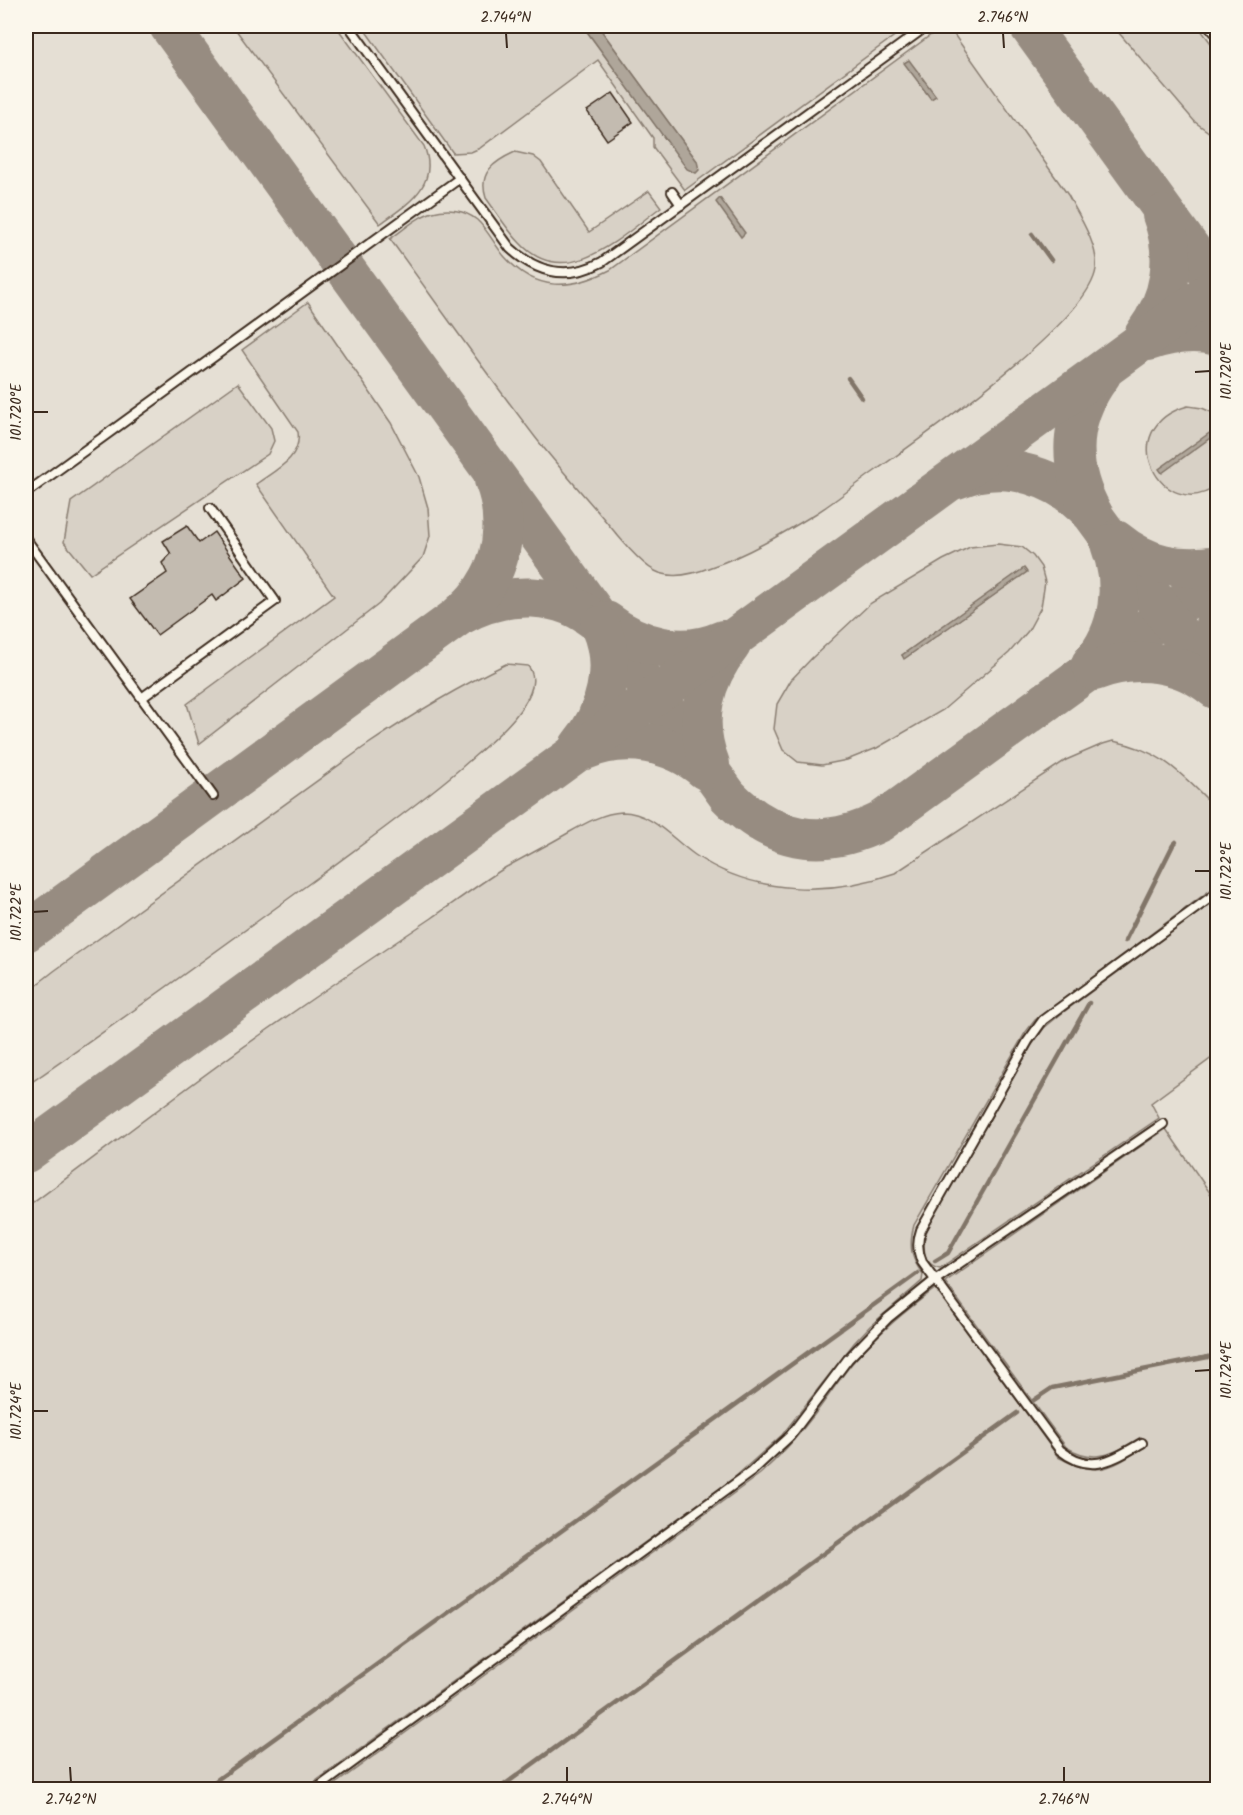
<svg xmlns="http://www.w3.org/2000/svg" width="1243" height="1815" font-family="Kalam,sans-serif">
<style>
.built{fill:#e5dfd4}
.green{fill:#d8d1c6;stroke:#8a7e72;stroke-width:1.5;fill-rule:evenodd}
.water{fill:#afa69a;stroke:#817468;stroke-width:1.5}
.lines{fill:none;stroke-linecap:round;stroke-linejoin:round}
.stream{stroke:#817468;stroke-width:4.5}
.taxiway{stroke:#978c81;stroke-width:40}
.building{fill:#c3bbb0;stroke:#3b2a1e;stroke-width:1.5}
.service-casing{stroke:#3b2a1e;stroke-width:12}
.service{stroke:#fbf7ec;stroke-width:8}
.ticks{fill:none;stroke:#3b2a1e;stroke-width:2}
.neatline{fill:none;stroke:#3b2a1e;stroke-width:2}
.ticks-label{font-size:15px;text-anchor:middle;fill:#3b2a1e}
</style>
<rect width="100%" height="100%" fill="#f3efe4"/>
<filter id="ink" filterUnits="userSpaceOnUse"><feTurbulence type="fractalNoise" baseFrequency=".0167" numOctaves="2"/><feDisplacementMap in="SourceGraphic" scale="12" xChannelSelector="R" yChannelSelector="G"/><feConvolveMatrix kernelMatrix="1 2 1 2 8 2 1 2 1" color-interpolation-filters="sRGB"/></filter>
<g filter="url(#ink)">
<rect class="built" x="26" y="26" width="1191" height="1763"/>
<g class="green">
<path d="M233,26H336L424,146C440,186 407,204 380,224Z"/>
<polygon points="362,26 583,26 687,168 693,170 697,167 697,161 598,26 872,26 876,32 887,29 887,26 908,26 685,190 653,147 653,138 598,60 480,148 471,152 453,153"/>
<path d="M943,26H948L1068,195C1078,214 1099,246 1096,269C1089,322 922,437 875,471C855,485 836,501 815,514C782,534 747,555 711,567C694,574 673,580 655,571C636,561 607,522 593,506C573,483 553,460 535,437C485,372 438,305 390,239C403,230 418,216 433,212C448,208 465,210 477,220C488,230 495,246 505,257C536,292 571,290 610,270Z"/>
<polygon points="1113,26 1198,26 1217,51 1217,138 1195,122"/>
<path d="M515,152L533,156L541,162L589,232L649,191L661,207C623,235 566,293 520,243C507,230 497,213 486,198C478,173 493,162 515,152Z"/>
<path d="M308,302L391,423L419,477L428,508L430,536L423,557L379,604L199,744L187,704L334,596L256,484C275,470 302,458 298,432L242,350Z"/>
<polygon points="238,383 271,428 274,441 268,454 90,574 64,542 71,502"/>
<path d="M1188,406L1202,408L1218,415L1217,486C1162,525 1110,427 1188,406Z"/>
<path d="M998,544L1022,547L1033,556L1041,567L1045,582L1041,607L1028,631L1009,653L943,710L877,748L847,760L822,765L798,762L783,750L774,729L777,704L791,680L812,658L871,603L943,560L970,547ZM1024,569L1026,572L905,658L902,655Z"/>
<path d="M506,664L528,666C541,683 525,704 514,718C498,737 479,752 461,768C416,806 368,840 321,875C223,946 125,1018 26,1086V993L54,971L364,747C410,716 456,688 506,664Z"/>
<path d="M1113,741C1164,751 1182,775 1217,809V885L1035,1020L1025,1033L914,1225C909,1244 910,1259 923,1274L922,1281L870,1326L854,1343L782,1435L735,1477L305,1789H26V1208C105,1150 183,1089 263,1033C319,994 375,956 432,918C455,902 479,884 503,869C522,858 542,848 561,837C579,827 600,813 622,812C652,812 672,839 695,855C754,895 830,896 895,873L1066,760L1103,744Z"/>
<path d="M1217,899V1054L1151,1103L1159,1118L940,1268C919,1264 923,1239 929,1225L1032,1045L1044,1028L1061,1014Z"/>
<path d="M1166,1129L1217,1203V1789L327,1790L760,1474C779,1457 795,1440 810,1420C826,1401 838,1380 854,1361C878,1333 907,1310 936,1288L1058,1457C1099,1479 1111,1468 1146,1446L1141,1437C1114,1453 1096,1465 1066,1447L945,1282Z"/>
</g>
<g class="water">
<polygon points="583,26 598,26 697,161 699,170 696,173 687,169"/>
<polygon points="909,60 936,96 931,99 904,63"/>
<polygon points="720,198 745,233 741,237 716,202"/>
<polygon points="1215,429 1217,433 1162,473 1159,469"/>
<polygon points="1024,568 1027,572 904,659 902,655"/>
</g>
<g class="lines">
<g class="stream">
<polyline points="1032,234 1051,260"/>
<polyline points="848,378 862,398"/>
<polyline points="1125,941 1173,845 1176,842"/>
<polyline points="935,1261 948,1253 1089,1003"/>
<polyline points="1034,1400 1052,1388 1067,1385 1218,1355"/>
<polyline points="203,1790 918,1273"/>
<polyline points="497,1790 1017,1413"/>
</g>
<g class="taxiway">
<path d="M169,26L728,796C773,842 823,850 880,822L1218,577"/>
<polyline points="1029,26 1218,286"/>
<path d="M1144,335C1171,299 1178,257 1162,215"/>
<path d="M1148,341C1171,333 1194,330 1218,336"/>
<path d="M957,479C1005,458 1060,477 1093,515L1218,686"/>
<path d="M1093,514C1066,466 1068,419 1101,375"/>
<path d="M1116,540C1146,565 1179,571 1218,565"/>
<polyline points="1218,608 1212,640 1218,672"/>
<path d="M461,615C505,591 561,589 600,625"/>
<path d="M606,621C640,647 683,658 723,640"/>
<path d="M1091,664C1120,631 1126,585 1110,544"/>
<path d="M1094,671C1135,655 1181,660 1215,689"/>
<path d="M579,746C606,714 618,666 600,626"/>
<path d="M585,750C626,733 672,742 705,770"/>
<path d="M710,764C693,722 703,680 731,645"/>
<path d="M26,932L456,618C469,606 481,595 489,579C506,550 506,510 494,480"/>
<polyline points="26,1153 1218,286"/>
</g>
</g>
<g class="building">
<polygon points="613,93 633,122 607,140 587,111"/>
<polygon points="187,526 199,543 214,532 246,578 216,601 212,595 157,635 130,599 167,573 162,563 171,554 163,541"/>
</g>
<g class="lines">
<g class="service-casing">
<g id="service">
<path d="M349,26L510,248C538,274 568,280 602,262L927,26"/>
<polyline points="1209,26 1218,36"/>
<polyline points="672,192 681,205"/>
<polyline points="26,493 460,178"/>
<polyline points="26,539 213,796"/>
<polyline points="143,697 275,601 210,508"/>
<path d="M1142,1443C1112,1460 1091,1475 1060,1450L922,1262C917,1251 917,1241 921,1230L1028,1041L1043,1020L1218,892"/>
<polyline points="315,1790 751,1472 790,1436 848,1359 888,1318 935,1280 1163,1124"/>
</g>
</g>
<use href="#service" class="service"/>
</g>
</g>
<path class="ticks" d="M506,33L507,48M1003,33L1004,48M1195,372L1210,371M33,412H48M1195,871H1210M33,912L48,911M1195,1371L1210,1370M33,1411H48M70,1767L71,1782M567,1767V1782M1064,1767V1782"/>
<rect width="1243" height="1815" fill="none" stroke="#fbf7ec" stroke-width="66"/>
<rect x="33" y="33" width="1177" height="1749" class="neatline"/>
<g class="ticks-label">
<text x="506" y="22">2.744°N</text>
<text x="1003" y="22">2.746°N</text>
<text transform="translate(1226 371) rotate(-90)" y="5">101.720°E</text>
<text transform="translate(16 412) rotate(-90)" y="5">101.720°E</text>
<text transform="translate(1226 871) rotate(-90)" y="5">101.722°E</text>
<text transform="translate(16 912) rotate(-90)" y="5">101.722°E</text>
<text transform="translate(1226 1370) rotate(-90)" y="5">101.724°E</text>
<text transform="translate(16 1411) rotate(-90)" y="5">101.724°E</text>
<text x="71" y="1804">2.742°N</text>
<text x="567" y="1804">2.744°N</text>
<text x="1064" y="1804">2.746°N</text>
</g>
</svg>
